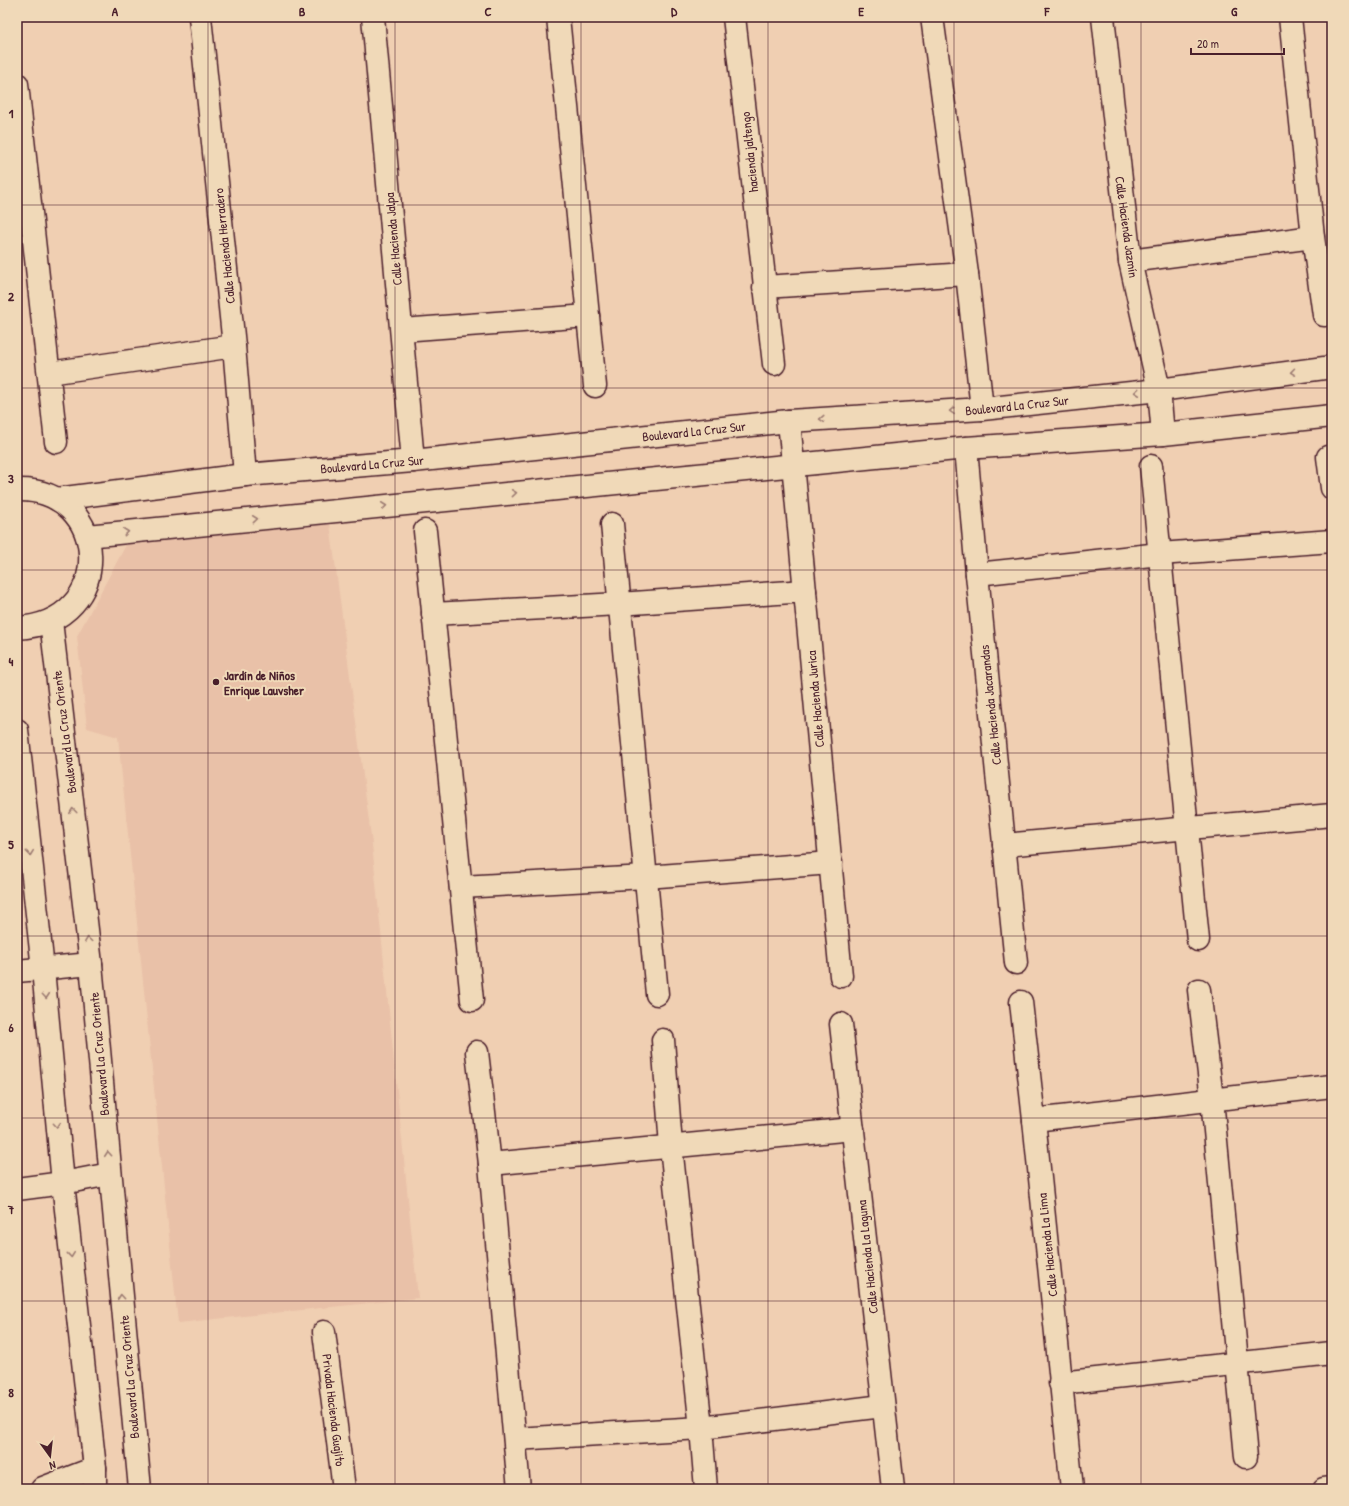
<svg xmlns="http://www.w3.org/2000/svg" width="1349" height="1506" font-family="'Patrick Hand',sans-serif">
<style>
.built{fill:#e9c1a8}
.lines{fill:none;stroke-linecap:round;stroke-linejoin:round}
.minor-casing{stroke:#4a1f2b;stroke-width:25}
.minor{stroke:#f0d9b8;stroke-width:22}
.oneway{stroke:#9d7c72}
.grid{fill:none;stroke:#4a1f2b;stroke-width:1;stroke-opacity:0.55}
.poi-dot{fill:#4a1f2b;stroke:#f0d9b8;stroke-width:1.5}
.labels{text-anchor:middle;dominant-baseline:central;stroke-width:4;stroke-linejoin:round;paint-order:stroke}
.street-label{font-size:13px;fill:#4a1f2b;stroke:#f0d9b8}
.poi-label{font-size:13px;font-weight:bold;fill:#4a1f2b;stroke:#f0d9b8;text-anchor:start}
.neatline{fill:none;stroke:#4a1f2b;stroke-width:1.5}
.grid-label{font-size:13px;text-anchor:middle;font-weight:bold;fill:#4a1f2b}
</style>
<rect width="100%" height="100%" fill="#f0cfb2"/>
<filter id="ink" filterUnits="userSpaceOnUse"><feTurbulence type="fractalNoise" baseFrequency=".025" numOctaves="2"/><feDisplacementMap in="SourceGraphic" scale="8" xChannelSelector="R" yChannelSelector="G"/><feConvolveMatrix kernelMatrix="1 2 1 2 8 2 1 2 1" color-interpolation-filters="sRGB"/></filter>
<g filter="url(#ink)">
<polygon class="built" points="330,524 372,844 418,1298 178,1323 118,737 87,728 77,636 126,545"/>
<g class="lines">
<g class="minor-casing">
<g id="minor">
<polyline points="200,17 234,346 245,475"/>
<polyline points="373,17 413,461"/>
<polyline points="558,17 595,386"/>
<polyline points="734,17 774,364"/>
<polyline points="932,17 967,274 982,409"/>
<polyline points="1103,17 1130,261 1159,390 1163,434"/>
<polyline points="1290,17 1313,237 1324,315"/>
<polyline points="17,84 56,442"/>
<polyline points="1130,261 1313,237"/>
<polyline points="764,287 967,274"/>
<polyline points="402,330 588,316"/>
<polyline points="49,373 234,346"/>
<polyline points="789,421 841,976"/>
<polyline points="966,448 977,574 1016,963"/>
<polyline points="1328,457 1332,488"/>
<polyline points="1151,466 1198,940"/>
<path d="M17,490C110,487 119,623 17,628"/>
<polyline points="57,499 245,475 413,461 789,421 982,409 1159,390 1332,367"/>
<polyline points="612,524 657,994"/>
<polyline points="425,531 472,1000"/>
<polyline points="87,536 966,448 1163,434 1332,416"/>
<polyline points="977,574 1160,554 1332,541"/>
<polyline points="433,614 619,604 805,591"/>
<polyline points="51,621 91,964 140,1489"/>
<polyline points="17,730 43,969 63,1183 95,1468 95,1489"/>
<polyline points="1004,845 1332,815"/>
<polyline points="461,887 646,877 831,863"/>
<polyline points="17,971 91,964"/>
<polyline points="1199,990 1212,1099 1246,1457"/>
<polyline points="1021,1002 1034,1120 1072,1489"/>
<polyline points="841,1024 893,1489"/>
<polyline points="663,1040 671,1146 701,1428 706,1489"/>
<polyline points="477,1052 490,1164 519,1489"/>
<polyline points="1034,1120 1332,1086"/>
<polyline points="490,1164 853,1129"/>
<polyline points="17,1189 63,1183 110,1174"/>
<polyline points="324,1332 344,1489"/>
<polyline points="1060,1383 1332,1353"/>
<polyline points="515,1439 701,1428 883,1406"/>
<polyline points="42,1489 43,1488 95,1468"/>
<polyline points="1324,1489 1332,1488"/>
</g>
</g>
<use href="#minor" class="minor"/>
</g>
<defs><path id="oneway-chevron" d="M-2-3.5L2.5 0L-2 3.5" fill="none" stroke-width="1.6" stroke-linecap="round" stroke-linejoin="round"/></defs>
<g class="oneway">
<use href="#oneway-chevron" transform="translate(1293 372) rotate(172)"/>
<use href="#oneway-chevron" transform="translate(1137 392) rotate(174)"/>
<use href="#oneway-chevron" transform="translate(952 411) rotate(177)"/>
<use href="#oneway-chevron" transform="translate(822 419) rotate(177)"/>
<use href="#oneway-chevron" transform="translate(514 493) rotate(-6)"/>
<use href="#oneway-chevron" transform="translate(384 506) rotate(-6)"/>
<use href="#oneway-chevron" transform="translate(255 519) rotate(-6)"/>
<use href="#oneway-chevron" transform="translate(126 532) rotate(-6)"/>
<use href="#oneway-chevron" transform="translate(73 811) rotate(-97)"/>
<use href="#oneway-chevron" transform="translate(30 853) rotate(84)"/>
<use href="#oneway-chevron" transform="translate(88 940) rotate(-97)"/>
<use href="#oneway-chevron" transform="translate(46 996) rotate(85)"/>
<use href="#oneway-chevron" transform="translate(57 1125) rotate(85)"/>
<use href="#oneway-chevron" transform="translate(108 1154) rotate(-95)"/>
<use href="#oneway-chevron" transform="translate(71 1255) rotate(84)"/>
<use href="#oneway-chevron" transform="translate(121 1297) rotate(-95)"/>
</g>
</g>
<path class="grid" d="M208,17V1489M395,17V1489M581,17V1489M768,17V1489M954,17V1489M1141,17V1489M17,205H1332M17,388H1332M17,570H1332M17,753H1332M17,936H1332M17,1118H1332M17,1301H1332"/>
<circle class="poi-dot" cx="216" cy="682" r="4"/>
<g class="labels">
<g class="street-label">
<text transform="translate(749 152) rotate(-96)">hacienda jaltengo</text>
<text transform="translate(1127 227) rotate(82)">Calle Hacienda Jazmín</text>
<text transform="translate(393 239) rotate(-95)">Calle Hacienda Jalpa</text>
<text transform="translate(224 246) rotate(-96)">Calle Hacienda Herradero</text>
<text transform="translate(1017 405) rotate(-6)">Boulevard La Cruz Sur</text>
<text transform="translate(694 431) rotate(-6)">Boulevard La Cruz Sur</text>
<text transform="translate(372 464) rotate(-5)">Boulevard La Cruz Sur</text>
<text transform="translate(815 699) rotate(-95)">Calle Hacienda Jurica</text>
<text transform="translate(990 705) rotate(-96)">Calle Hacienda Jacarandas</text>
<text transform="translate(64 732) rotate(-97)">Boulevard La Cruz Oriente</text>
<text transform="translate(99 1054) rotate(-95)">Boulevard La Cruz Oriente</text>
<text transform="translate(1047 1245) rotate(-96)">Calle Hacienda La Lima</text>
<text transform="translate(867 1257) rotate(-96)">Calle Hacienda La Laguna</text>
<text transform="translate(129 1377) rotate(-95)">Boulevard La Cruz Oriente</text>
<text transform="translate(334 1410) rotate(83)">Privada Hacienda Guajito</text>
</g>
<g class="poi-label">
<text x="224" y="675">Jardín de Niños<tspan x="224" dy="15">Enrique Lauvsher</tspan></text>
</g>
</g>
<rect width="1349" height="1506" fill="none" stroke="#f0d9b8" stroke-width="44"/>
<g transform="translate(50 1456) rotate(165)" stroke="#f0d9b8" stroke-width="3" paint-order="stroke">
<path d="M0-3L7 15L0 10L-7 15Z" fill="#4a1f2b"/>
<text y="-6" font-size="11" font-weight="bold" text-anchor="middle" fill="#4a1f2b">N</text>
</g>
<path d="M1191 48v6h93v-6" fill="none" stroke="#4a1f2b" stroke-width="2"/>
<text x="1197" y="48" font-size="12" fill="#4a1f2b" stroke="#f0d9b8" stroke-width="3" paint-order="stroke">20 m</text>
<rect x="22" y="22" width="1305" height="1462" class="neatline"/>
<g class="grid-label">
<text x="115" y="16">A</text>
<text x="302" y="16">B</text>
<text x="488" y="16">C</text>
<text x="674" y="16">D</text>
<text x="861" y="16">E</text>
<text x="1047" y="16">F</text>
<text x="1234" y="16">G</text>
<text x="11" y="118">1</text>
<text x="11" y="301">2</text>
<text x="11" y="483">3</text>
<text x="11" y="666">4</text>
<text x="11" y="849">5</text>
<text x="11" y="1032">6</text>
<text x="11" y="1214">7</text>
<text x="11" y="1397">8</text>
</g>
</svg>
